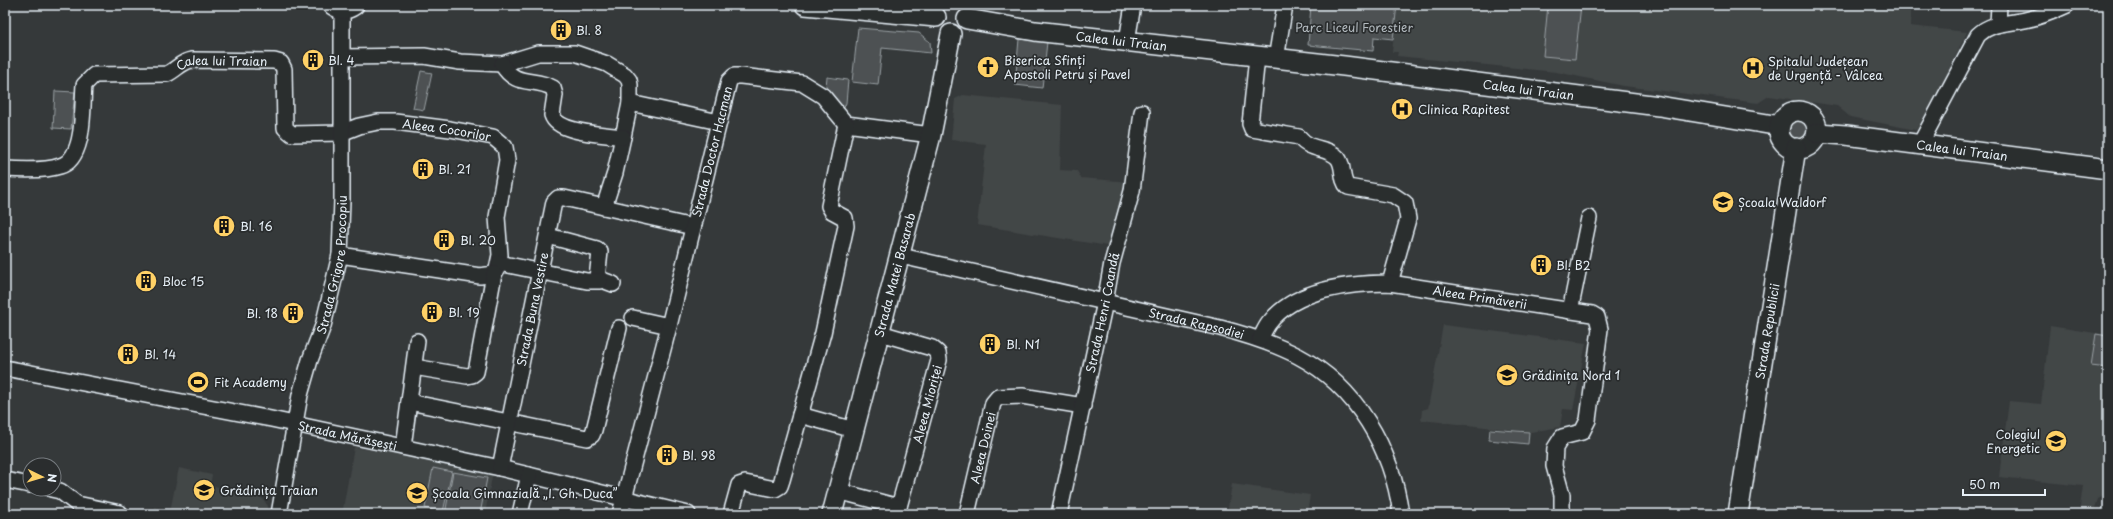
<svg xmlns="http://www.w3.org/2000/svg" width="2113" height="519" font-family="'Playpen Sans',sans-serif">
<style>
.built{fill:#424647}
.green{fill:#4d5152;stroke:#9aa1a5}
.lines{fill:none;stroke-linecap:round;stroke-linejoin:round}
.minor-casing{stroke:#e8f1f8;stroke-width:18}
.major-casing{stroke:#e8f1f8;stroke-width:22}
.minor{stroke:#2a2d2e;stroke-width:15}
.major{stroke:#2a2d2e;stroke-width:19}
.labels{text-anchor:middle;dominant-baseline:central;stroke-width:3.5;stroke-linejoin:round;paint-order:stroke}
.park-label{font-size:12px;fill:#b2b9be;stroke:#2a2d2e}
.poi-label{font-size:12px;fill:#e8f1f8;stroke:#2a2d2e;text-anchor:start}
.street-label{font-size:12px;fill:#e8f1f8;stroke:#2a2d2e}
</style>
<rect width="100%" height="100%" fill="#35393a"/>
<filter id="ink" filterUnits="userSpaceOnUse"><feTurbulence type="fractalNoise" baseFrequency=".025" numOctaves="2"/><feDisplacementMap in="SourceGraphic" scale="8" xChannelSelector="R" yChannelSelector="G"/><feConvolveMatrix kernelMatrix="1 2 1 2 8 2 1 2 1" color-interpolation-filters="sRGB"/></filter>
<g filter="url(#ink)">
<g class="built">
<polygon points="1397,5 1911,5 1910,26 1967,32 1930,111 1916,130 1850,117 1837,106 1769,96 1758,103 1624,86 1556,72 1397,56 1398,52 1392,52"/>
<polygon points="963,95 1062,105 1060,170 1077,171 1081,178 1131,182 1108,246 977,225 986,144 951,140 955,99"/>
<polygon points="1443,325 1586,343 1573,410 1563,409 1560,427 1531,432 1421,420 1422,410 1428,408"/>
<polygon points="2050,326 2108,335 2108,494 2098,499 2093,514 2079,514 2083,486 1999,477 2009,401 2041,404"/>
<polygon points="354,447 493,472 485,514 342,514"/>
<polygon points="179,468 212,475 210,485 257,495 263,499 268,506 268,514 152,514 154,507 170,511"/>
<polygon points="1232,484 1310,495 1307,514 1227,514"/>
</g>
<g class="green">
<polygon points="1311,5 1397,5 1393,39 1374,37 1373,51 1308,45"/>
<polygon points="1548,5 1581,5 1575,59 1543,56"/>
<polygon points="858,28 919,33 930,42 931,53 882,48 878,85 852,82"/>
<polygon points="1019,39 1047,42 1042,88 1015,85"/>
<polygon points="421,71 432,73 424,110 413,108"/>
<polygon points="827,77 848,80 846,103 843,110 825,95"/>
<polygon points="55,91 75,92 71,129 53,128"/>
<circle cx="1798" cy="130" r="11"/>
<polygon points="2096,334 2108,336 2108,368 2091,366"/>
<polygon points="1490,429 1529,432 1528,444 1489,440"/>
<polygon points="433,468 452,472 443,512 425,508"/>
<polygon points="453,472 487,478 480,514 445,514"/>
</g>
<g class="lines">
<g class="minor-casing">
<g id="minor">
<polyline points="1998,24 1999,5"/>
<polyline points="1127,41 1133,5"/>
<polyline points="341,57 424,56 460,62 502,64 538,53 575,53 607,64 625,75 629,80 630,85 630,103 623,137 615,173 604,207"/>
<path d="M1257,57L1250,124L1252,129L1299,137C1311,152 1327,146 1338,158C1345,167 1340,179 1348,187L1393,195L1405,203L1408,219L1390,283"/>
<polyline points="1276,59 1285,5"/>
<path d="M502,64C515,88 534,77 553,88L555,95L552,115C558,134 605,134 623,137"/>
<polyline points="630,103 719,122"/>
<path d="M1920,144L1978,35C1992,22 2007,24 2025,20C2040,17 2054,11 2067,5"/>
<path id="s1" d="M5,169C21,170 46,171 60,166C86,159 82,106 84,85L94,75L167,74C176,70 182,61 192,60L274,61L281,63L284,69L285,128L292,134L341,133L359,126L378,122H395L450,129L493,137L505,147L507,160L497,217L500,255L497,269L494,274L480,276L340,255"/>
<polyline points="548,236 597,249 600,252 597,278 613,284"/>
<path id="s2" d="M901,256L1220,328C1247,335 1273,343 1298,356C1357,387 1392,449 1401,514"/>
<polyline points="499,263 587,281 600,281"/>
<polyline points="1570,311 1589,218"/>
<polyline points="633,318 669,326"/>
<polyline points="880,333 932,348 938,353 939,360 897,514"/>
<path id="s3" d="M1260,339C1263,334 1265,328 1269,323C1295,289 1351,283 1390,283L1592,314L1597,317L1600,329L1588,420L1582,432L1562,437L1555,448L1554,466L1562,495V514"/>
<polyline points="414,367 467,376 472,375 476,372 494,274"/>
<path id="s4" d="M5,368L271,419L500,468L688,514"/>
<polyline points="409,402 587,438 592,435 594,430 619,328"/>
<polyline points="800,415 854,430"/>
<polyline points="403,447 417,341"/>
<path id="s5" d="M500,468L554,202L558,198H564L693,227"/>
<polyline points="5,480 30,485"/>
<polyline points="51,489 60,491 77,504 120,513"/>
<polyline points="838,491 899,507"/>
<path id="s6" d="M279,514L300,395L310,360L323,326L340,255L342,200V9"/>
<polyline points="520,514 529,475"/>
<path id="s7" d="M620,514L669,326L729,81L734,76H741L802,83L823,96L846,124L931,135"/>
<polyline points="731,514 739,485 745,483 775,489 780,486 782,480 823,333 846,226 845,218 832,211 829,206 846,124"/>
<path id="s8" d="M967,514L993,403L998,397L1022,396L1083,406"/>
<path id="s9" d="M1059,514L1105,302L1112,263L1132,191L1142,112"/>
</g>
</g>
<g class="major-casing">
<g id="major">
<path d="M333,5C340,10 347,10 354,5"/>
<polyline points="805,5 936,17"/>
<path id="s10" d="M967,19L1035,31L1344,66L1659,106L1780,126"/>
<circle cx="1798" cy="130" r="19"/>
<path id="s11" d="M1817,133L1846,135L2108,169"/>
<path id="s12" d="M832,514L931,135L951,34"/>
<path id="s13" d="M1738,514L1796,148"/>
</g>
</g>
<use href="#minor" class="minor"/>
<use href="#major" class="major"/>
</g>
</g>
<defs>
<g id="building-disc" transform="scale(1.15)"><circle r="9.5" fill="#ffd166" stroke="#2a2d2e"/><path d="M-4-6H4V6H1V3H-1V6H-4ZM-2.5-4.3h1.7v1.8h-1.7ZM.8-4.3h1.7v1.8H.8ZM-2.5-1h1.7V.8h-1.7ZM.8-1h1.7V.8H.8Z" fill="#111"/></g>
<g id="church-disc" transform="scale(1.15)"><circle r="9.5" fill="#ffd166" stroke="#2a2d2e"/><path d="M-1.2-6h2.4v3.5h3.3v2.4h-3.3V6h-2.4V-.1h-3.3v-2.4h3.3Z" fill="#111"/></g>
<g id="hospital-disc" transform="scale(1.15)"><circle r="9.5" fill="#ffd166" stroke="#2a2d2e"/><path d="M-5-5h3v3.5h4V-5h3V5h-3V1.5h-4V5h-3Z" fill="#111"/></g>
<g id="school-disc" transform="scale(1.15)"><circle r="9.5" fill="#ffd166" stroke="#2a2d2e"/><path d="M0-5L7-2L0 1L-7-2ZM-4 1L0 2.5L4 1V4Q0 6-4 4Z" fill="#111"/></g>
<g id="stadium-disc" transform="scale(1.15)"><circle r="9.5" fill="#ffd166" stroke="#2a2d2e"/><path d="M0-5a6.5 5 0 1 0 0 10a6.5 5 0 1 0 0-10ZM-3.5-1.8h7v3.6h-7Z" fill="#111"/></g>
</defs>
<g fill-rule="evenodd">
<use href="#building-disc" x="561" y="30"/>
<use href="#building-disc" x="313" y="60"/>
<use href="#church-disc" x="988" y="67"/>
<use href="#hospital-disc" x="1753" y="68"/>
<use href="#hospital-disc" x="1402" y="109"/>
<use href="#building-disc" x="423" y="169"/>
<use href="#school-disc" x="1723" y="202"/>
<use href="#building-disc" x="224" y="226"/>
<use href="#building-disc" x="444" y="240"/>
<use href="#building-disc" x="1541" y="265"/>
<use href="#building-disc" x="146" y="281"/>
<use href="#building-disc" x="432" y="312"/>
<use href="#building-disc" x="293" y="313"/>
<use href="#building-disc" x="990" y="344"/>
<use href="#building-disc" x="128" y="354"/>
<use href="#school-disc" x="1507" y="375"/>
<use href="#stadium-disc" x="198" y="382"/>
<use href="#school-disc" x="2056" y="441"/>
<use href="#building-disc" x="667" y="455"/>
<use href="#school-disc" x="204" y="490"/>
<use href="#school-disc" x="417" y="493"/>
</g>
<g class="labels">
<g class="park-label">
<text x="1354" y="27">Parc Liceul Forestier</text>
</g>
<g class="poi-label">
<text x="576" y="30">Bl. 8</text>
<text x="328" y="60">Bl. 4</text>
<text x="1004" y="60">Biserica Sfinți<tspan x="1004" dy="14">Apostoli Petru și Pavel</tspan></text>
<text x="1768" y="61">Spitalul Județean<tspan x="1768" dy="14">de Urgență - Vâlcea</tspan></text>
<text x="1418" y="109">Clinica Rapitest</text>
<text x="438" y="169">Bl. 21</text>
<text x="1738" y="202">Școala Waldorf</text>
<text x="240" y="226">Bl. 16</text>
<text x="460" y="240">Bl. 20</text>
<text x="1556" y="265">Bl. B2</text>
<text x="162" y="281">Bloc 15</text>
<text x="448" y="312">Bl. 19</text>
<text x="278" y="313" text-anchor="end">Bl. 18</text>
<text x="1006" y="344">Bl. N1</text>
<text x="144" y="354">Bl. 14</text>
<text x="1522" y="375">Grădinița Nord 1</text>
<text x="214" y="382">Fit Academy</text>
<text x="2040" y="434" text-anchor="end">Colegiul<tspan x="2040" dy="14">Energetic</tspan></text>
<text x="682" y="455">Bl. 98</text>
<text x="220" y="490">Grădinița Traian</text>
<text x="432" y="493">Școala Gimnazială „I. Gh. Duca”</text>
</g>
<g class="street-label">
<text stroke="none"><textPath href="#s10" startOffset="156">Calea lui Traian</textPath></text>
<text stroke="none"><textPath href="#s1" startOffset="290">Calea lui Traian</textPath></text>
<text stroke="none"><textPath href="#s10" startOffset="566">Calea lui Traian</textPath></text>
<text stroke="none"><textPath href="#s1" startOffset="582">Aleea Cocorilor</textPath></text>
<text stroke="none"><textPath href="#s11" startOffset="146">Calea lui Traian</textPath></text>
<text stroke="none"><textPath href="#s7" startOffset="374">Strada Doctor Hacman</textPath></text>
<text stroke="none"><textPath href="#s6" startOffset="256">Strada Grigore Procopiu</textPath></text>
<text stroke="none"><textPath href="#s12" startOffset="247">Strada Matei Basarab</textPath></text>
<text stroke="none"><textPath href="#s3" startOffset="241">Aleea Primăverii</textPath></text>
<text stroke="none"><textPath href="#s5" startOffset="162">Strada Buna Vestire</textPath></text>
<text stroke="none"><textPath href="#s9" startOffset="206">Strada Henri Coandă</textPath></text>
<text stroke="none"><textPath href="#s2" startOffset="303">Strada Rapsodiei</textPath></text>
<text stroke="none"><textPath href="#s13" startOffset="185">Strada Republicii</textPath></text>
<text transform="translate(927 404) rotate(-75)">Aleea Mioriței</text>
<text stroke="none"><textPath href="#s4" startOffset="349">Strada Mărășești</textPath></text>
<text stroke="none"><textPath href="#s8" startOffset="68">Aleea Doinei</textPath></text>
</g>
</g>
<rect width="2113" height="519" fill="none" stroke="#2a2d2e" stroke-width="20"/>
<rect x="10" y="10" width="2093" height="499" fill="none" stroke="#e8f1f8" stroke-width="1.5" filter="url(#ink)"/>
<g transform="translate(42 477) rotate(95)"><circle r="19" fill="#2a2d2e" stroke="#767b7f"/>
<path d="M0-3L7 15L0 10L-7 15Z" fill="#ffd166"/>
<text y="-6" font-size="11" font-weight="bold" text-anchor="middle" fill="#e8f1f8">N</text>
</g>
<path d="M1963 489v6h82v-6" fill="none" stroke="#e8f1f8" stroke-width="2"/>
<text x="1969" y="489" font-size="12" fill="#e8f1f8" stroke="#2a2d2e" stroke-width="3" paint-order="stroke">50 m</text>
</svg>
